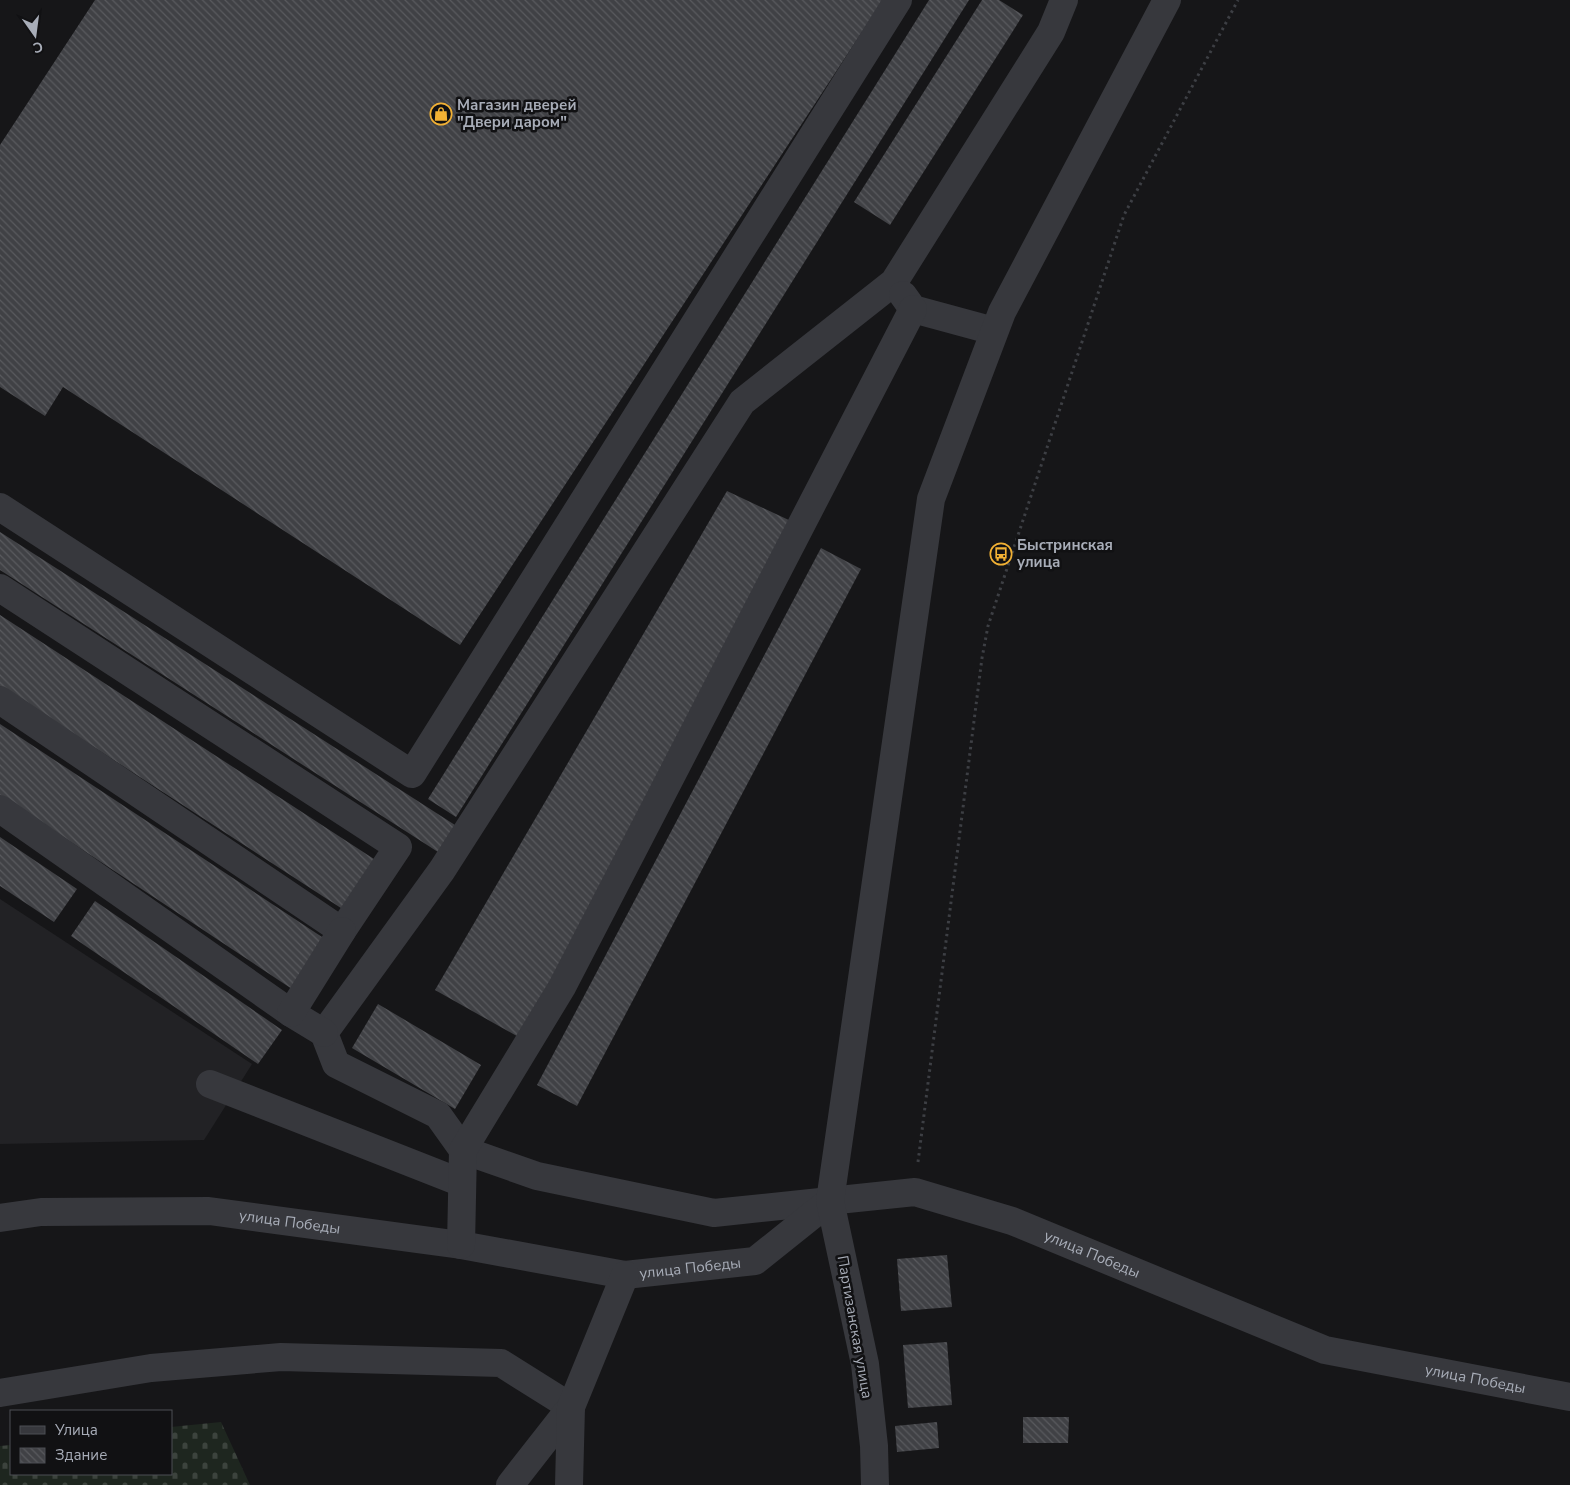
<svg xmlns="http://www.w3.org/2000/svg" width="1570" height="1485" font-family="'Nunito Sans',sans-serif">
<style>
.built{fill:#222225}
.cemetery{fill:url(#cemetery-stones)}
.building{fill:url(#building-back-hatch)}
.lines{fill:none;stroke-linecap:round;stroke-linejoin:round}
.path{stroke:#3d3f44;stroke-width:3;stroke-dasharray:2.5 4;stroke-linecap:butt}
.minor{stroke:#37383d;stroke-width:28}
.labels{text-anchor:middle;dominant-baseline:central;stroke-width:5;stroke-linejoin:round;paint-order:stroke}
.poi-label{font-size:15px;font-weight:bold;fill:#a8adb8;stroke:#111113;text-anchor:start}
.street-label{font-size:15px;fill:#a8adb8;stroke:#111113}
</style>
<defs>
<pattern id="cemetery-stones" width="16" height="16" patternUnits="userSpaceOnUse" patternTransform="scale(1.25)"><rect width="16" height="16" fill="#1e261f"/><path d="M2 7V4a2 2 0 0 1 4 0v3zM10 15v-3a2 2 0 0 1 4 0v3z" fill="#3c433d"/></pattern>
<pattern id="building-back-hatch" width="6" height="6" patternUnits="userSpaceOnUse" patternTransform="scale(1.25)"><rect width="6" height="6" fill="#404145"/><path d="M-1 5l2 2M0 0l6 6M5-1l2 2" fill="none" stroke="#595a5e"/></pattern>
</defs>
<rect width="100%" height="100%" fill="#161618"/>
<polygon class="built" points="0,899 252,1064 204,1140 0,1144"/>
<polygon class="cemetery" points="221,1422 250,1485 0,1485 0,1446 11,1445 11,1474 171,1474 171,1427"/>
<g class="building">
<polygon points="95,0 883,0 460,645 63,387 45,416 0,387 0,145"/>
<polygon points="929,0 969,0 456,817 428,799"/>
<polygon points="982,0 999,0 1023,15 890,225 854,202"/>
<polygon points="727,491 793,522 522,1039 435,990"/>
<polygon points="0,532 455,825 438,852 0,570"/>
<polygon points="821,548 861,569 577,1106 537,1085"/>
<polygon points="0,615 377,861 344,910 0,686"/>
<polygon points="0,724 325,939 292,989 0,795"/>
<polygon points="0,837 77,889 54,922 0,886"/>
<polygon points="95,901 282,1030 258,1064 71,936"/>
<polygon points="378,1004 481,1065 455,1109 352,1048"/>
<polygon points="947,1255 952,1307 901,1311 897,1259"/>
<polygon points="947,1342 952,1405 908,1408 903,1345"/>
<polygon points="1023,1417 1069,1417 1068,1443 1023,1443"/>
<polygon points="937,1422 939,1448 897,1452 895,1426"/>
</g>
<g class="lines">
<polyline class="path" points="918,1162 982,658 988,626 1124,215 1238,0"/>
<g class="minor">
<path id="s1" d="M1064,0L1051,32L894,282L742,402L442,870L324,1033L336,1064L438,1115L463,1150L537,1176L714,1213L915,1192L1012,1221L1325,1350L1570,1397"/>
<polyline points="903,295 913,309 994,331"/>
<polyline points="0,507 412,774 898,0"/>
<polyline points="0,588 398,847 342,931 0,700"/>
<polyline points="0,809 291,1013 324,1033"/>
<polyline points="291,1013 342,931"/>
<polyline points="210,1084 462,1183"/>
<path id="s2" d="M0,1218L41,1212L209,1211L461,1245L625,1275L755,1261L830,1201"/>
<polyline points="461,1245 463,1150 562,987 913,309"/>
<polyline points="0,1393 151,1368 281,1357 501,1363 571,1407"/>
<polyline points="510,1485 571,1407"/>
<polyline points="569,1485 571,1407 625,1275"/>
<polyline points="875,1485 874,1446 865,1364 830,1201 931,499 1002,312 1167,0"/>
</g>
</g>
<defs>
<g id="shop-ring" transform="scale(1.125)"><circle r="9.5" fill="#111113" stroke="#f2b134" stroke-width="1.5"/><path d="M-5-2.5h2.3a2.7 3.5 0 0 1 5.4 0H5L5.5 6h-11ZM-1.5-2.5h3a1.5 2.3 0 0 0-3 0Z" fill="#f2b134"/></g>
<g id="bus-ring" transform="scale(1.125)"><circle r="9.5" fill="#111113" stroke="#f2b134" stroke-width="1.5"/><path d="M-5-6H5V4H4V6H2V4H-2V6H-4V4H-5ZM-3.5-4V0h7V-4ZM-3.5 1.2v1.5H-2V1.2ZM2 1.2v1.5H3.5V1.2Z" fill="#f2b134"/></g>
</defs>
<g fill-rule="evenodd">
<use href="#shop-ring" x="441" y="114"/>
<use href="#bus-ring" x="1001" y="554"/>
</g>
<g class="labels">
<g class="poi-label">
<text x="457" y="105">Магазин дверей<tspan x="457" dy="17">"Двери даром"</tspan></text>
<text x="1017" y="545">Быстринская<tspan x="1017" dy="17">улица</tspan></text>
</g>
<g class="street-label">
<text stroke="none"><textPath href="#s2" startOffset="291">улица Победы</textPath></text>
<text stroke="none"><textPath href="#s1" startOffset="2120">улица Победы</textPath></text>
<text stroke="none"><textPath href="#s2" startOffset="696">улица Победы</textPath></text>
<text transform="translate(855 1327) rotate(80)">Партизанская улица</text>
<text stroke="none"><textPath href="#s1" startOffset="2525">улица Победы</textPath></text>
</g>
</g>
<rect x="10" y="1410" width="162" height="65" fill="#111113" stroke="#4d4f55"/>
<rect x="20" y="1426" width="25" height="8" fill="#37383d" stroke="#4d4f55"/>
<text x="55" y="1435" font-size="15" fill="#a8adb8">Улица</text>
<rect x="20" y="1448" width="25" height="15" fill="url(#building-back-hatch)" stroke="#4d4f55"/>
<text x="55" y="1460" font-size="15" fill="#a8adb8">Здание</text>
<g transform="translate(35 35) rotate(166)" stroke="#111113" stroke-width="4" paint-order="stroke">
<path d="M0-4L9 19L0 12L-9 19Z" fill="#a8adb8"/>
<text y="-8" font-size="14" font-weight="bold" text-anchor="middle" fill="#a8adb8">С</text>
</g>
</svg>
